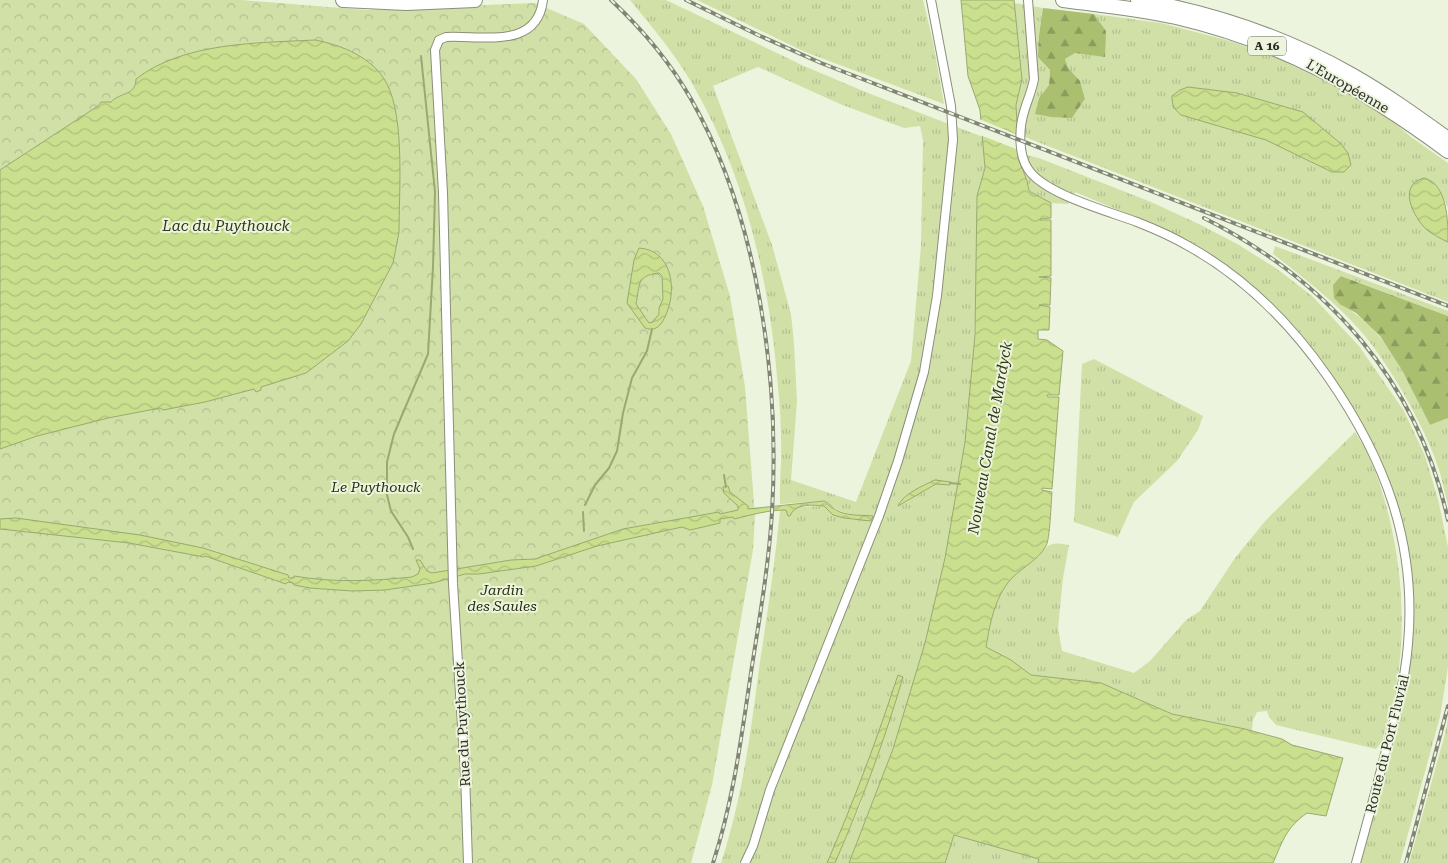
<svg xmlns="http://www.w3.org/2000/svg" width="1448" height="863" font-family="'Roboto Serif',serif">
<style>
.grass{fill:url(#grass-tufts);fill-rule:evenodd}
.forest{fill:url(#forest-firs)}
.park{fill:url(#park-crowns)}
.water{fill:url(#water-waves);stroke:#9aaa6f;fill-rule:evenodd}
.pier{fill:#edf4de}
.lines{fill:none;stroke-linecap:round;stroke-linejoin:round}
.stream{stroke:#9aaa6f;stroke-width:2}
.street-casing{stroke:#898f7b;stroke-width:10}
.highway-casing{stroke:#898f7b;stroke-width:16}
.street{stroke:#fff;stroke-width:8}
.highway{stroke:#fff;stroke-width:14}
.rail-casing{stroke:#808576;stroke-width:4}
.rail{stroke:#edf4de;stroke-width:2;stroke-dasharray:5.5;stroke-linecap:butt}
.labels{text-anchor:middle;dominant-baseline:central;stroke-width:4;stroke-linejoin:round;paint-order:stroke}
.shield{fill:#edf4de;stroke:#65695c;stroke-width:1}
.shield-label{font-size:12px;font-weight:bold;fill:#2b2d25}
.street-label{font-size:14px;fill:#2b2d25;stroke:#edf4de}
.park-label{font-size:14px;font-style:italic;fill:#272f0d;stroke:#edf4de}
.water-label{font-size:15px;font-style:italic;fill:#303816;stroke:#edf4de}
</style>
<defs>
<pattern id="grass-tufts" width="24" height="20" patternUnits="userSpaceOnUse" patternTransform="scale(1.25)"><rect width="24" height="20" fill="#d0e0a7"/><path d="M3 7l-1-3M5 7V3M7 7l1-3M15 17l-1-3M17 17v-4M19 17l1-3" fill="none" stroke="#b3c090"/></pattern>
<pattern id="forest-firs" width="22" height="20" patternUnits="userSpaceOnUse" patternTransform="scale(1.25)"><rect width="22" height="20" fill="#abbf70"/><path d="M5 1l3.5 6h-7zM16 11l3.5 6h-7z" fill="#8b9c5c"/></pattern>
<pattern id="park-crowns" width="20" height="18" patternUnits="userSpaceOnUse" patternTransform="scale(1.25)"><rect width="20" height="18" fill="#d0e0a7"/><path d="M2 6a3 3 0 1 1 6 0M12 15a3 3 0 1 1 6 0" fill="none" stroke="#b3c090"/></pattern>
<pattern id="water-waves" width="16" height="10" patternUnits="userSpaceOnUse" patternTransform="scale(1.25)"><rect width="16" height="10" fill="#cae08f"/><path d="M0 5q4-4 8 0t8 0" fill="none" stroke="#aec07b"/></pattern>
</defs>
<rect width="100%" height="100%" fill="#edf4de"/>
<g class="grass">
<path d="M630,0H666L804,66L868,93L983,137C983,148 986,161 984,171C983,180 978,188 977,197C976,204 977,212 977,219C976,267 976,315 973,363C960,535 917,704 849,863H835L860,806L902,677L898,676L879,734L853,803L827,863H748L743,857L739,863H721C741,802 750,739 758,676C766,621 775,565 780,510L787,509L788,512L796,507L824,506L834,515L850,514C833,511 836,505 824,501L780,504C779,483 782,462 781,441C781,423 780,405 778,388C770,283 746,177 693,85C675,54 652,27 630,0ZM758,67L840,104L904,128L920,126L923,140L921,246L911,361L856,502L791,480L797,401L794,343L791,314L772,245L713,86ZM935,480L950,485L936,484L899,506L900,501L926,484Z"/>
<polygon points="697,0 923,0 933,42 944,104 805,52"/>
<polygon points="1014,3 1043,8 1039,35 1050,70 1049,85 1039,98 1036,114 1072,118 1085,99 1080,81 1067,68 1065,59 1106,31 1094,14 1161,23 1230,41 1272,56 1333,85 1391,120 1411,137 1448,163 1448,208 1439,188 1426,229 1435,236 1448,242 1448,302 1017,134 1016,102 1022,73"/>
<path d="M1019,153L1039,158L1151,202L1201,225L1239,245L1277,269L1312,296L1359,346L1404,411L1425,456L1438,499L1448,547V667L1440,717L1400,863H1360C1380,788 1408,713 1413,635C1416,574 1403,511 1379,455C1373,443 1365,431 1358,419C1321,356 1274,295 1212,255C1169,228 1121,212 1075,192L1068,204L1051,203L1029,191C1028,177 1020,166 1019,153Z"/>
<path d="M1275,246L1448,311V316L1342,276L1341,305C1387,329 1408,381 1430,425L1448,418V505C1444,491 1442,477 1437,464C1423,423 1388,362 1359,329C1334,301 1303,277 1273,254Z"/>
<polygon points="1094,359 1203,416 1198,430 1177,461 1134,502 1118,537 1074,522 1082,364"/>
<path d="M1355,432C1359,439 1365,447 1368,454C1398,522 1409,610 1397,682C1394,702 1387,722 1382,742L1376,749L1276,725L1269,717L1267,711L1257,712L1253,720L1252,731L1172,714L1101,683L1031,675L1011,660L986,647C990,623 995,596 1012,578C1018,571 1027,567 1033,561C1048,547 1046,540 1069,545L1063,578L1058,628L1062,651L1134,673L1150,661L1186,620L1200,611L1235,558L1266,520Z"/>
<polygon points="1448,718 1448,863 1409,863 1445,734"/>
<polygon points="954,835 1039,859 1038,863 945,863"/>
</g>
<g class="forest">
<polygon points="1043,8 1094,14 1106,31 1105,57 1075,53 1065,59 1068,68 1080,81 1085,99 1072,118 1051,117 1035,114 1039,98 1049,85 1050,70 1038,57 1039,35"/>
<polygon points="1341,276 1448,316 1448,418 1430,425 1402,370 1380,336 1356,313 1341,305 1334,298 1333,285"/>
</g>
<polygon class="park" points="0,0 242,0 366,10 535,3 584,24 636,79 671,134 703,206 730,296 745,387 755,516 753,550 712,785 691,863 0,863"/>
<g class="water">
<path d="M961,0H1014L1022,79L1016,105L1019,160L1027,181L1029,191L1051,203V218L1040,219V220H1051V276L1039,277L1051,278L1050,305H1039L1050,307L1049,330H1038V339L1047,340L1063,351L1059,395H1047L1048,397H1059L1052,489L1042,488V490L1052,492C1051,503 1050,539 1046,546C1038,560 1023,567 1012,578C995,596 990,623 986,647L1011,660L1031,675L1101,683L1172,714L1245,729L1282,739L1292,745L1343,758L1326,816L1307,813C1286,828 1283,840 1273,863H1038L1039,859L954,835L945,863H849L893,749L925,643L945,558L965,442L975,335L977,196L985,168L980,110L968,76Z"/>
<path d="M315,40C342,45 374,58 387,84C405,119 399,192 399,232L393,263L361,324L348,341L306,373L261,387V390L256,392L254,389L205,402L163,410L160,408L108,418L37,436L0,449V170L98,106L101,102H111C120,92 136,96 136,79C184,42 257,43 315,40Z"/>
<path d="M1188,87L1237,93L1303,112L1340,143L1348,153L1351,165L1344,172H1332L1266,140L1181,115C1174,109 1172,105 1172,96L1180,90Z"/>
<path d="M1424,178C1448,184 1448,222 1448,242C1441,239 1434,235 1427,230C1413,217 1397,185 1424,178Z"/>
<path d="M639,248C671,250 677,287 667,312C665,317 662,325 656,328C653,330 648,329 645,328L627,303L634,260ZM659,273L662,276L663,299L659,308V314L653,322L649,323L636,304C640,284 636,276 659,273Z"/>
<path d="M935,480L951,482L950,485L936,484L898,506C903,494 924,485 935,480Z"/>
<path d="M728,486L730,492L748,506V509L824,501C831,503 833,510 840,512C850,516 863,515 873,516L871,521L844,518L833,515L824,506C812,505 795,503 790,516H788L786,510C768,510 751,515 734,519L733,517L720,519V523L690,530L682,527L597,546L536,566L479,574H465L433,583L385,590L352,591L310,588L294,585L293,583L288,582L286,584L205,556L204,557L129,543L0,529V519L16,518L140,535L203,548L288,575L289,578H294V576C334,583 373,581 412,577L418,574L420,569L416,560H420L427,571L432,573L511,560L535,559L623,529L719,512L720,514L738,510V506L724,493L723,487Z"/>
<path d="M898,675L903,677C884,742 862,801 835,863H827C854,801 877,739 898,675Z"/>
</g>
<polygon class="pier" points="979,119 1020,136 1021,151 980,135"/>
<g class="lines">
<g class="stream">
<polyline points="724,475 726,487"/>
<polyline points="950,483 960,484"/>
<polyline points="585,505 595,485 609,468 617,451 623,413 632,378 647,351 652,329"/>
<polyline points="583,512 584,531"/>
<polyline points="413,549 408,537 391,511 387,495 387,462 394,434 428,354 433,267 435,192 421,56"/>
</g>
<g class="street-casing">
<g id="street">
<path d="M1028,0L1034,79C1032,91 1027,101 1024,112C1019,128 1018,154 1028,169C1044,194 1108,211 1137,222C1155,229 1173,237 1190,247C1247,279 1291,324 1328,377C1385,459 1417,543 1408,644C1405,682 1395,718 1385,754C1376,790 1366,827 1356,863"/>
<path d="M468,863L465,773L453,584L443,193L435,50L439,40L446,37C482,35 537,50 543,0"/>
<polyline points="745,863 753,846 770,790 879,516 898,461 924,372 937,296 953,140 951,106 931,0"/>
</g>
</g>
<g class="highway-casing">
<g id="highway">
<polyline points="343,0 406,3 475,0"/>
<path d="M1063,0C1101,5 1139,9 1176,17C1283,42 1361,87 1448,151"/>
<path d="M1138,0C1212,13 1284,37 1350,74C1384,93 1416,116 1448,139"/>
</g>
</g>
<use href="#street" class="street"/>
<use href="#highway" class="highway"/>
<g class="rail-casing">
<g id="rail">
<path d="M611,0C642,29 670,62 691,99C758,217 780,378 772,512C769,563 760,615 752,666C742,732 734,799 713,863"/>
<polyline points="686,0 758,35 821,63 1448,306"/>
<path d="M1204,218C1329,281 1418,382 1448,520"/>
<polyline points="1406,863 1448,706"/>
</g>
</g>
<use href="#rail" class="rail"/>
</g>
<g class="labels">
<rect class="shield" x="1248" y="36.5" width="38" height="19" rx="4"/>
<g class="shield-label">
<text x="1267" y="46">A 16</text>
</g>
<g class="street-label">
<text transform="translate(1348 86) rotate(30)">L'Européenne</text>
<text transform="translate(462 724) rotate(-93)">Rue du Puythouck</text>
<text transform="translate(1387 744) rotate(-76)">Route du Port Fluvial</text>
</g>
<g class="park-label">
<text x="376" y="487">Le Puythouck</text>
<text x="502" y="590">Jardin<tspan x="502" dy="16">des Saules</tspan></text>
</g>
<g class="water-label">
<text x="226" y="226">Lac du Puythouck</text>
<text transform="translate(990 438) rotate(-80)">Nouveau Canal de Mardyck</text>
</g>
</g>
</svg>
